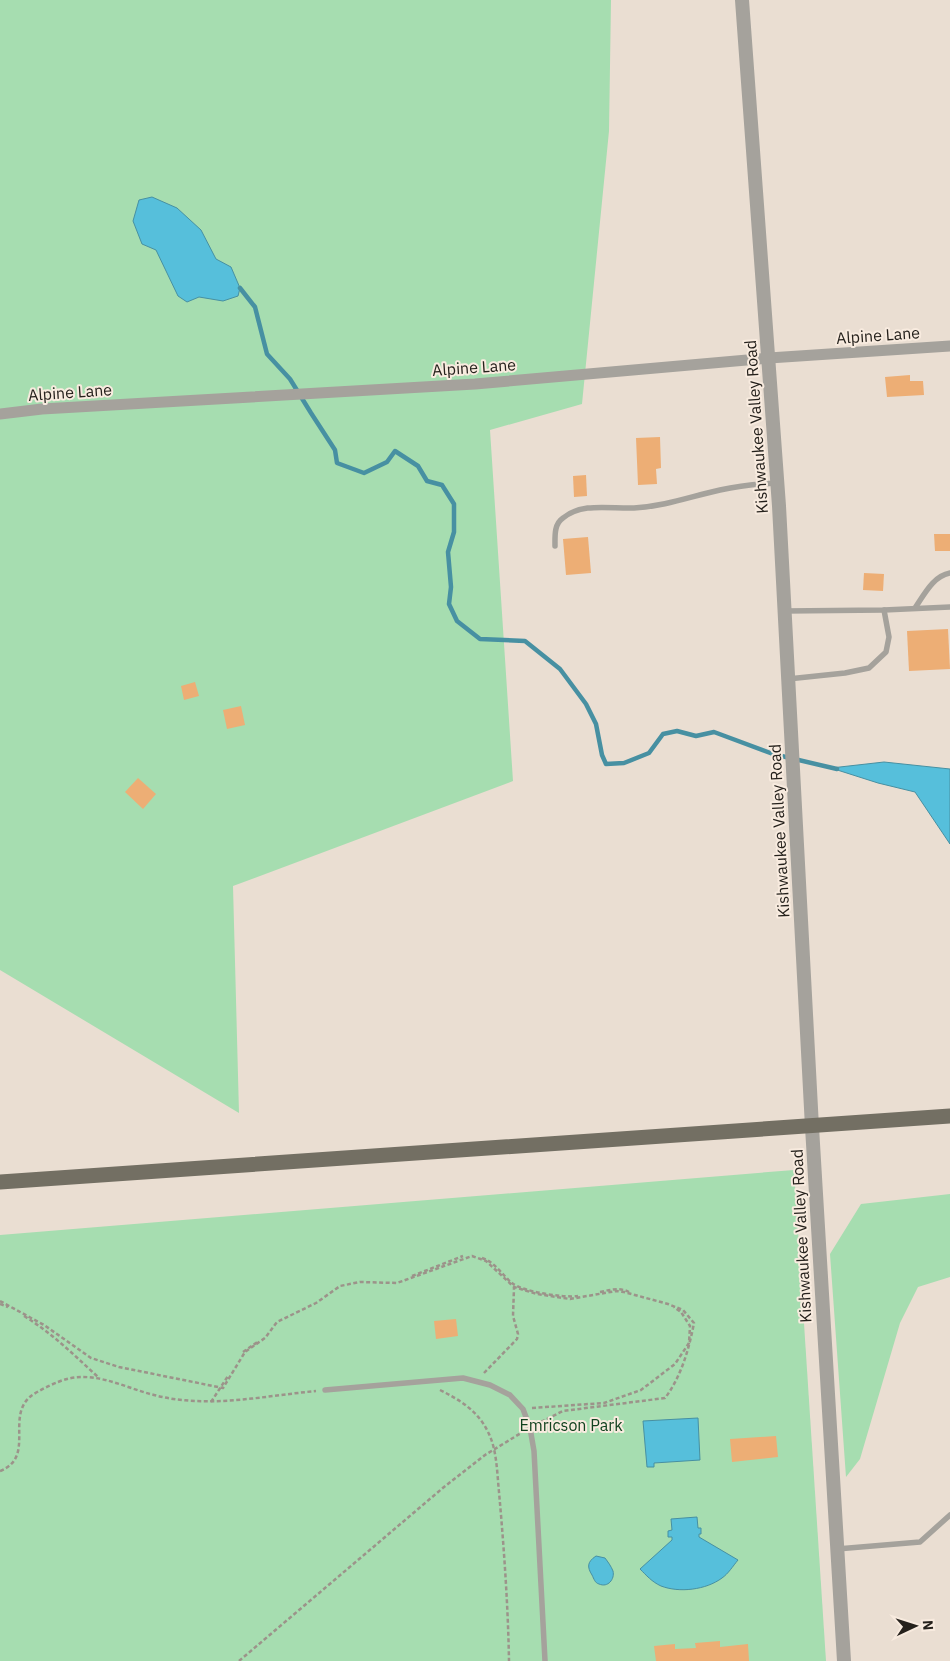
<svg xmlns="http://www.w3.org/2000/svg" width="950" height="1661" font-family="'IBM Plex Sans',sans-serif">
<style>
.green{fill:#a6ddb0}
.water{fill:#56bfdb;stroke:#4790a2}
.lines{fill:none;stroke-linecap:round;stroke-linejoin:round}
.stream{stroke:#4790a2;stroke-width:4.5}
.building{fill:#edae75}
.path{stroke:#9c938a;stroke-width:2.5;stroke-dasharray:4 2.5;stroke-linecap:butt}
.service{stroke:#a5a29c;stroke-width:5.5}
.minor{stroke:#a5a29c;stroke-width:11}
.tertiary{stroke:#a5a29c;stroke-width:14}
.primary{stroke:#736f63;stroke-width:15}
.labels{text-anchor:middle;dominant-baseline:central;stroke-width:4;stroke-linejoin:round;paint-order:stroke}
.street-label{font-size:16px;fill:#25211c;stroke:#f8ebdf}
.park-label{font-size:16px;fill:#10421e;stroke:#f8ebdf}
</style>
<rect width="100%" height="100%" fill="#eaded2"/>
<g class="green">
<polygon points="0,0 611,0 609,131 582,404 490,430 513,781 233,886 239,1113 0,970"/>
<polygon points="794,1170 826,1661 0,1661 0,1235"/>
<polygon points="950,1194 950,1277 918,1287 900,1323 860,1459 846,1477 830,1254 861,1204"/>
</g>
<g class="water">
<polygon points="152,197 177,208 201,230 216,259 231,267 240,288 238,296 223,301 199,297 187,302 178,296 156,250 142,244 133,221 139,200"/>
<polygon points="884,762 950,769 950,844 915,792 878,783 831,768"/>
<polygon points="698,1418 700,1460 654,1463 654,1467 647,1467 643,1421"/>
<path d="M697,1517L698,1528H701V1534H699V1537L738,1560C733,1566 728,1574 722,1578C706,1590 679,1593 661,1586C652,1582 646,1575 640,1569L672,1540V1537H668V1531L672,1530L671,1519Z"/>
<path d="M596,1556L605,1558C608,1562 611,1566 613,1571C615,1579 608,1588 599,1584C595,1583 594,1579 592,1575C587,1567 587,1562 596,1556Z"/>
</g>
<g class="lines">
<polyline class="stream" points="240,288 255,307 267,354 290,379 311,413 335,450 337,463 364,473 387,462 395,451 418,466 427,481 442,485 454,504 454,532 448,552 451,587 449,604 457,621 480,639 525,641 560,669 586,704 596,724 602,755 606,764 624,763 649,753 663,734 677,731 696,736 714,732 773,754 837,769"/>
</g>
<g class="building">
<polygon points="910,375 910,381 923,381 924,395 887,397 885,377"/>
<polygon points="660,437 661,468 656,469 657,484 638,485 636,438"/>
<polygon points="586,475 587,496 574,497 573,476"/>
<polygon points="934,534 950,534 950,551 935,551"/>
<polygon points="588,537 591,573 566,575 563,539"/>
<polygon points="864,573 884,574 883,591 863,590"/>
<polygon points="948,629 950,669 909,671 907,631"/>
<polygon points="195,682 199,696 184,700 181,686"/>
<polygon points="241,706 245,725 227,729 223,710"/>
<polygon points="138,778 156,794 143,809 125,792"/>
<polygon points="456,1319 458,1336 436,1339 434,1321"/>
<polygon points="776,1436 778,1457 732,1462 730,1439"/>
<polygon points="720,1641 720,1647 748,1644 749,1661 656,1661 654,1646 675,1644 675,1649 696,1648 695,1643"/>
</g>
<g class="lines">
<g class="path">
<path d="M482,1258C495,1262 503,1276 512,1283C523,1292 564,1298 578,1296"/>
<polyline points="412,1276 463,1256"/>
<path d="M600,1292C610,1290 619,1287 629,1292"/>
<path d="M0,1301L44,1325L91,1358L119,1367L223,1388L245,1352L265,1338L277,1322L316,1303L340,1286L360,1282L397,1283L472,1256L486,1261L514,1287L537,1294L570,1299L616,1291L624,1292L668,1304L683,1310L694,1323C689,1349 681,1377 665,1398L563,1411L537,1424"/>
<polyline points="0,1304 8,1307"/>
<path d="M24,1316C52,1333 74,1355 98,1377"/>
<polyline points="243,1352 259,1341"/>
<polyline points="484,1373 517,1339 518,1334 513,1316 514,1288"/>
<path d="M440,1390C460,1400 478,1411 488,1432C497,1449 497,1473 499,1492C504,1548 508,1605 509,1661"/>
<polyline points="211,1402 228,1376"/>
<polyline points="532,1408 604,1403 641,1390 675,1364 689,1343 690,1326 681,1312 674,1307"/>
<path d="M0,1471C36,1457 5,1417 31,1396C38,1391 50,1385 58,1382C91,1368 122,1387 154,1395C207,1409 263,1396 316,1391"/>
<polyline points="239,1661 444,1487 485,1455 521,1433"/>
</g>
<g class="service">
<path d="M555,546C555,536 554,524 563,518C582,502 611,509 634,508C666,506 689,497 720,490C739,486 758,484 777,483"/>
<path d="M915,608C924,595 933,576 950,573"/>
<polyline points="785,611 884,610 950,607"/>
<polyline points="788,679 845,673 869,668 886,652 889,637 884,610"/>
<polyline points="325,1390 463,1378 490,1385 510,1395 523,1409 530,1428 534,1451 545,1661"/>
<polyline points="837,1549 920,1542 950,1515"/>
</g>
<polyline class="minor" points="0,414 42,409 475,384 769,358 950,346"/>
<polyline class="tertiary" points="742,0 779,506 812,1127 844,1661"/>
<polyline class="primary" points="0,1182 950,1116"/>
</g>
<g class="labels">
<g class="street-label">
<text transform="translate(878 335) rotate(-4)">Alpine Lane</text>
<text transform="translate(474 367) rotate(-4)">Alpine Lane</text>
<text transform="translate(70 392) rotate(-4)">Alpine Lane</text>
<text transform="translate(756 427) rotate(-94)">Kishwaukee Valley Road</text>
<text transform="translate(779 831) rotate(-93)">Kishwaukee Valley Road</text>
<text transform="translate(801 1236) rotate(-93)">Kishwaukee Valley Road</text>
</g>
<g class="park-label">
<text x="571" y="1425">Emricson Park</text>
</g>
</g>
<g transform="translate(915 1626) rotate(86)" stroke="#f8ebdf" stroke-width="4" paint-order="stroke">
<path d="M0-4L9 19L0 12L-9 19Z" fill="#25211c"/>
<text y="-8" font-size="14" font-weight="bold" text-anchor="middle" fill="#25211c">N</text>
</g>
</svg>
